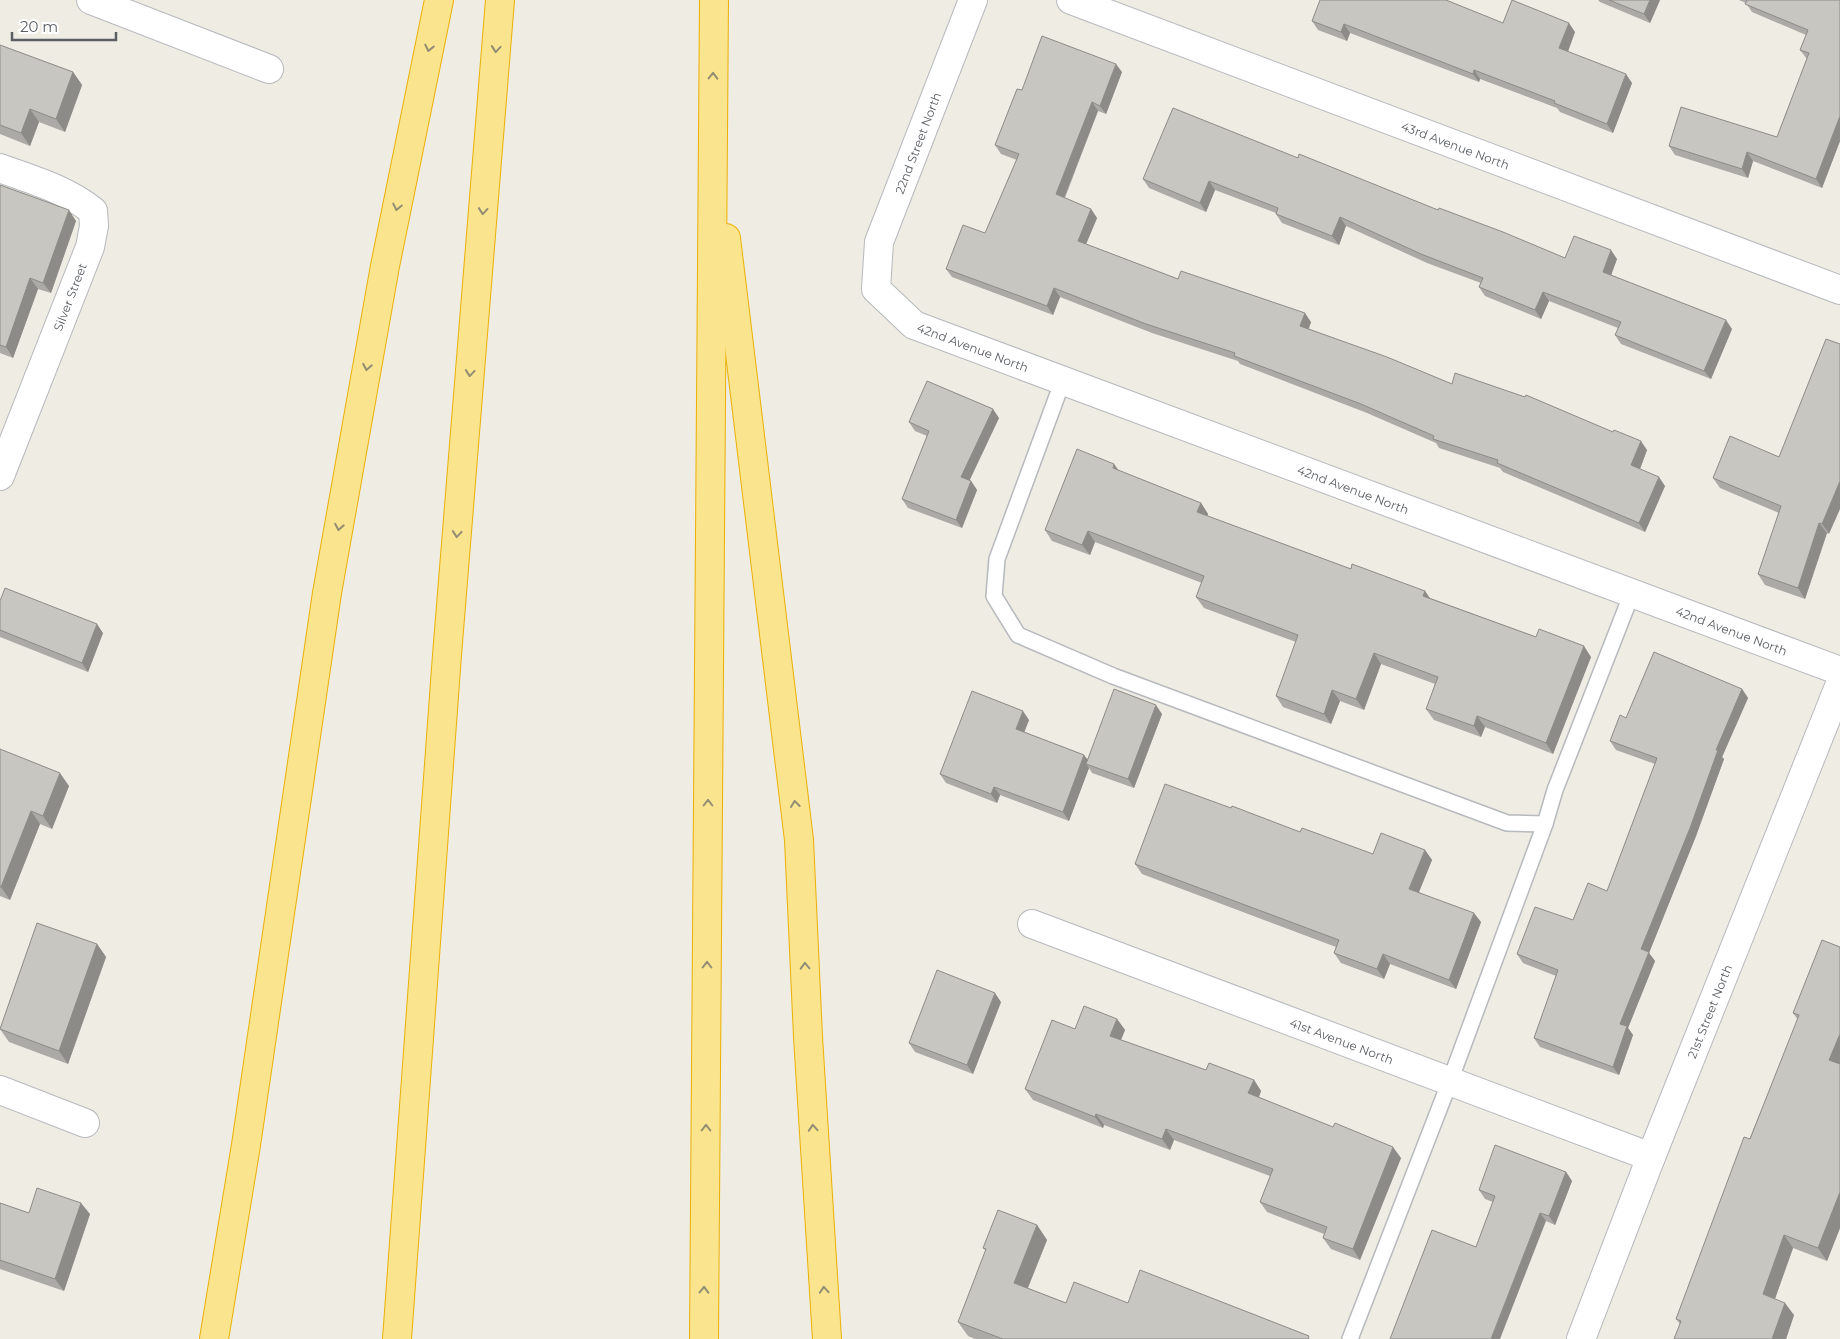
<svg xmlns="http://www.w3.org/2000/svg" width="1840" height="1339" font-family="Montserrat,sans-serif">
<style>
.lines{fill:none;stroke-linecap:round;stroke-linejoin:round}
.service-casing{stroke:#b6b9bd;stroke-width:18}
.minor-casing{stroke:#b6b9bd;stroke-width:30}
.motorway-casing{stroke:#ebb006;stroke-width:30}
.service{stroke:#fff;stroke-width:15}
.minor{stroke:#fff;stroke-width:28}
.motorway{stroke:#fae48e;stroke-width:28}
.wall{fill:#acaaa6}
.shaded-wall{fill:#8c8b87}
.building{fill:#c8c6c1;stroke:#8c8b87}
.oneway{stroke:#938e73}
.labels{text-anchor:middle;dominant-baseline:central;stroke-width:5;stroke-linejoin:round;paint-order:stroke}
.street-label{font-size:12px;fill:#5b5f64;stroke:#fff}
</style>
<rect width="100%" height="100%" fill="#eeece3"/>
<g class="lines">
<g class="service-casing">
<g id="service">
<polyline points="1063,380 997,559 994,596 1018,635 1113,676 1507,823 1545,824 1555,790 1632,593"/>
<polyline points="1350,1339 1450,1081 1545,824"/>
</g>
</g>
<g class="minor-casing">
<g id="minor">
<polyline points="91,0 269,69"/>
<path id="s1" d="M973,0L879,242L876,289L914,325L1840,671"/>
<path id="s2" d="M1071,0L1840,290"/>
<path d="M0,168C32,180 66,189 93,211L94,226L90,247L0,476"/>
<path id="s3" d="M1032,924L1651,1157"/>
<polyline points="0,1090 85,1123"/>
<path id="s4" d="M1581,1339L1651,1157L1840,684"/>
</g>
</g>
<g class="motorway-casing">
<g id="motorway">
<polyline points="726,238 799,840 808,1037 827,1339"/>
<polyline points="214,1339 246,1145 327,593 385,266 439,0"/>
<polyline points="397,1339 447,655 500,0"/>
<polyline points="704,1339 714,0"/>
</g>
</g>
<use href="#service" class="service"/>
<use href="#minor" class="minor"/>
<use href="#motorway" class="motorway"/>
</g>
<g class="wall">
<polygon points="1598,0 1660,0 1650,23 1600,2"/>
<polygon points="1739,0 1840,0 1840,141 1822,188 1753,161 1748,178 1675,155 1669,146 1777,137 1807,59 1800,50 1806,35 1752,12 1746,3"/>
<polygon points="1312,21 1503,23 1575,32 1568,51 1632,83 1613,133 1560,112 1557,108 1480,79 1479,82 1350,33 1347,41 1318,30"/>
<polygon points="0,45 73,72 82,85 65,132 39,122 30,146 0,134"/>
<polygon points="1122,72 1106,114 1098,111 1065,198 1091,209 1097,218 1086,244 1178,279 1311,322 1309,329 1452,384 1647,450 1640,469 1665,486 1645,532 1503,472 1500,468 1439,448 1436,443 1367,413 1240,364 1238,361 1152,333 1060,297 1053,315 952,277 946,269 985,233 1017,160 1001,154 995,145 1022,90"/>
<polygon points="1298,158 1565,258 1617,259 1611,275 1732,329 1711,379 1621,344 1615,335 1618,328 1549,301 1541,319 1485,296 1479,287 1481,283 1427,263 1346,226 1339,245 1282,223 1276,214 1276,213 1215,190 1206,212 1149,188 1143,179"/>
<polygon points="0,185 76,221 51,293 38,289 13,358 0,353"/>
<polygon points="999,418 969,480 971,481 977,490 962,528 908,508 902,499 927,436 915,431 909,422"/>
<polygon points="1779,457 1829,534 1827,533 1805,599 1765,585 1758,574 1779,513 1720,488 1713,478"/>
<polygon points="1119,471 1201,503 1208,514 1207,516 1351,569 1425,591 1430,598 1536,637 1591,657 1553,754 1485,727 1481,737 1434,720 1426,709 1435,684 1381,664 1364,710 1340,701 1331,724 1283,707 1276,696 1296,642 1204,608 1196,597 1202,583 1095,542 1090,555 1052,541 1045,530"/>
<polygon points="0,601 103,633 88,672 0,637"/>
<polygon points="1742,689 1748,698 1722,757 1724,759 1696,836 1649,953 1655,961 1628,1028 1633,1035 1619,1075 1540,1047 1534,1038 1556,976 1523,963 1517,954 1573,920 1607,891 1655,764 1616,750 1610,741 1626,718"/>
<polygon points="1162,714 1134,788 1092,773 1089,768 1069,821 1000,795 997,803 946,783 940,774 1029,720 1024,732 1084,755 1087,759"/>
<polygon points="0,749 69,786 52,829 40,824 10,900 0,896"/>
<polygon points="1300,832 1373,854 1425,850 1432,860 1419,892 1481,922 1456,989 1390,964 1384,979 1341,963 1334,953 1336,947 1142,874 1135,864"/>
<polygon points="97,944 106,957 68,1064 9,1042 0,1029"/>
<polygon points="1840,947 1840,1228 1827,1261 1793,1248 1775,1299 1794,1315 1786,1339 1674,1339 1680,1324 1676,1319 1798,1020 1793,1013"/>
<polygon points="1001,1002 973,1074 915,1052 909,1043"/>
<polygon points="1117,1019 1125,1030 1121,1040 1206,1070 1254,1080 1261,1091 1259,1097 1401,1158 1360,1260 1331,1249 1323,1238 1324,1234 1267,1212 1260,1202 1270,1176 1174,1140 1170,1150 1104,1125 1103,1128 1033,1100 1025,1089 1075,1029"/>
<polygon points="1566,1172 1572,1181 1555,1225 1546,1221 1476,1247 1493,1202 1485,1199 1479,1190"/>
<polygon points="0,1203 29,1213 90,1214 64,1291 0,1269"/>
<polygon points="1037,1225 1047,1240 1028,1288 1066,1303 1128,1303 1311,1339 975,1339 968,1336 958,1322 986,1251 983,1248"/>
</g>
<g class="shaded-wall">
<polygon points="1650,0 1660,0 1650,23 1644,14"/>
<polygon points="1569,23 1575,32 1566,57 1559,48"/>
<polygon points="1344,24 1350,33 1347,41 1341,32"/>
<polygon points="1116,64 1122,72 1106,114 1100,106"/>
<polygon points="1474,70 1480,79 1479,82 1473,74"/>
<polygon points="73,72 82,85 65,132 56,119"/>
<polygon points="1626,74 1632,83 1613,133 1607,124"/>
<polygon points="1092,102 1098,111 1062,203 1056,194"/>
<polygon points="30,109 39,122 30,146 21,133"/>
<polygon points="1840,116 1840,141 1822,188 1816,179"/>
<polygon points="1747,152 1753,161 1748,178 1742,169"/>
<polygon points="1209,181 1215,190 1206,212 1200,203"/>
<polygon points="1091,209 1097,218 1084,249 1078,241"/>
<polygon points="69,210 76,221 51,293 43,283"/>
<polygon points="1340,217 1346,226 1339,245 1332,236"/>
<polygon points="1611,250 1617,259 1609,281 1603,272"/>
<polygon points="30,278 38,289 13,358 6,347"/>
<polygon points="1054,288 1060,297 1053,315 1047,306"/>
<polygon points="1543,292 1549,301 1541,319 1535,310"/>
<polygon points="1305,313 1311,322 1306,335 1300,326"/>
<polygon points="1726,320 1732,329 1711,379 1704,371"/>
<polygon points="993,409 999,418 967,486 961,477"/>
<polygon points="1641,441 1647,450 1638,474 1631,465"/>
<polygon points="1114,464 1122,475 1113,468"/>
<polygon points="1659,477 1665,486 1645,532 1639,523"/>
<polygon points="971,481 977,490 962,528 956,520"/>
<polygon points="1840,481 1840,509 1829,534 1822,524"/>
<polygon points="1201,503 1208,514 1205,523 1197,512"/>
<polygon points="1819,523 1827,533 1805,599 1798,588"/>
<polygon points="1088,531 1095,542 1090,555 1082,545"/>
<polygon points="1425,591 1432,602 1423,596"/>
<polygon points="97,624 103,633 88,672 82,663"/>
<polygon points="1584,646 1591,657 1553,754 1546,743"/>
<polygon points="1374,653 1381,664 1364,710 1356,699"/>
<polygon points="1742,689 1748,698 1722,757 1724,759 1696,836 1649,953 1655,961 1628,1028 1633,1035 1619,1075 1613,1067 1620,1024 1641,949 1716,750"/>
<polygon points="1332,690 1340,701 1331,724 1324,714"/>
<polygon points="1156,705 1162,714 1134,788 1128,779"/>
<polygon points="1023,711 1029,720 1022,738 1016,729"/>
<polygon points="1477,716 1485,727 1481,737 1474,726"/>
<polygon points="1084,755 1090,763 1086,764 1089,768 1069,821 1063,812"/>
<polygon points="60,773 69,786 52,829 43,816"/>
<polygon points="994,787 1000,795 997,803 991,794"/>
<polygon points="31,811 40,824 10,900 1,887"/>
<polygon points="1425,850 1432,860 1416,899 1409,889"/>
<polygon points="1474,913 1481,922 1456,989 1449,980"/>
<polygon points="97,944 106,957 68,1064 59,1051"/>
<polygon points="1383,954 1390,964 1384,979 1377,969"/>
<polygon points="995,993 1001,1002 973,1074 967,1065"/>
<polygon points="1117,1019 1125,1030 1118,1047 1110,1036"/>
<polygon points="1840,1034 1840,1068 1829,1060"/>
<polygon points="1254,1080 1261,1091 1256,1104 1248,1093"/>
<polygon points="1096,1114 1104,1125 1103,1128 1095,1117"/>
<polygon points="1166,1129 1174,1140 1170,1150 1162,1139"/>
<polygon points="1393,1147 1401,1158 1360,1260 1353,1249"/>
<polygon points="1566,1172 1572,1181 1555,1225 1549,1216"/>
<polygon points="1840,1192 1840,1228 1827,1261 1818,1248"/>
<polygon points="81,1203 90,1214 64,1291 55,1279"/>
<polygon points="1540,1213 1546,1221 1500,1339 1491,1339"/>
<polygon points="1037,1225 1047,1240 1024,1297 1014,1283"/>
<polygon points="1784,1235 1793,1248 1772,1307 1763,1294"/>
<polygon points="1785,1303 1794,1315 1786,1339 1772,1339"/>
</g>
<g class="building">
<polygon points="1320,0 1446,0 1503,23 1512,0 1569,23 1559,48 1626,74 1607,124 1554,103 1555,101 1474,70 1473,74 1344,24 1341,32 1312,21"/>
<polygon points="1609,0 1650,0 1644,14"/>
<polygon points="1747,0 1840,0 1840,116 1816,179 1747,152 1742,169 1669,146 1681,107 1777,137 1809,53 1800,50 1808,30 1745,4"/>
<polygon points="1042,36 1116,64 1100,106 1092,102 1056,194 1091,209 1078,241 1178,279 1181,271 1305,313 1300,326 1387,357 1452,384 1455,373 1525,397 1526,395 1613,432 1614,430 1641,441 1631,465 1659,477 1639,523 1497,463 1498,460 1433,439 1434,436 1361,404 1234,356 1235,353 1146,324 1054,288 1047,306 946,269 963,225 985,233 1019,154 995,145 1017,89 1022,90"/>
<polygon points="0,45 73,72 56,119 30,109 21,133 0,125"/>
<polygon points="1173,108 1298,158 1299,154 1438,210 1439,208 1503,232 1565,258 1574,236 1611,250 1603,272 1726,320 1704,371 1615,335 1621,322 1543,292 1535,310 1479,287 1483,278 1421,254 1340,217 1332,236 1276,214 1278,208 1209,181 1200,203 1143,179"/>
<polygon points="0,185 69,210 43,283 30,278 6,347 0,345"/>
<polygon points="1826,339 1840,344 1840,481 1822,524 1819,523 1798,588 1758,574 1781,506 1713,478 1730,436 1779,457"/>
<polygon points="927,381 993,409 961,477 971,481 956,520 902,499 929,431 909,422"/>
<polygon points="1077,449 1114,464 1113,468 1201,503 1197,512 1351,569 1352,564 1425,591 1423,596 1536,637 1539,629 1584,646 1546,743 1477,716 1474,726 1426,709 1438,677 1374,653 1356,699 1332,690 1324,714 1276,696 1298,635 1196,597 1204,576 1088,531 1082,545 1045,530"/>
<polygon points="5,588 97,624 82,663 0,630 0,601"/>
<polygon points="1654,652 1742,689 1716,750 1718,750 1690,828 1641,949 1649,952 1620,1024 1627,1026 1613,1067 1534,1038 1558,970 1517,954 1535,907 1573,920 1588,883 1607,891 1657,758 1610,741 1620,715 1626,718"/>
<polygon points="1114,689 1156,705 1128,779 1086,764"/>
<polygon points="972,691 1023,711 1016,729 1084,755 1063,812 994,787 991,794 940,774"/>
<polygon points="0,749 60,773 43,816 31,811 1,887 0,887"/>
<polygon points="1165,784 1231,808 1232,806 1300,832 1302,828 1373,854 1381,833 1425,850 1409,889 1474,913 1449,980 1383,954 1377,969 1334,953 1339,940 1135,864"/>
<polygon points="37,923 97,944 59,1051 0,1029"/>
<polygon points="1822,940 1840,947 1840,1034 1829,1060 1840,1064 1840,1192 1818,1248 1784,1235 1763,1294 1785,1303 1772,1339 1674,1339 1681,1321 1676,1319 1744,1137 1750,1139 1799,1015 1793,1013"/>
<polygon points="937,970 995,993 967,1065 909,1043"/>
<polygon points="1084,1006 1117,1019 1110,1036 1206,1070 1209,1063 1254,1080 1248,1093 1333,1127 1335,1123 1393,1147 1353,1249 1323,1238 1327,1227 1260,1202 1273,1169 1166,1129 1162,1139 1096,1114 1095,1117 1025,1089 1052,1020 1075,1029"/>
<polygon points="1495,1145 1566,1172 1549,1216 1540,1213 1491,1339 1390,1339 1432,1230 1476,1247 1495,1196 1479,1190"/>
<polygon points="37,1188 81,1203 55,1279 0,1260 0,1203 29,1213"/>
<polygon points="998,1210 1037,1225 1014,1283 1066,1303 1074,1282 1128,1303 1140,1270 1309,1336 1308,1339 1003,1339 958,1322 986,1249 983,1248"/>
</g>
<defs><path id="oneway-chevron" d="M-2-3.5L2.5 0L-2 3.5" fill="none" stroke-width="1.6" stroke-linecap="round" stroke-linejoin="round" transform="scale(1.25)"/></defs>
<g class="oneway">
<use href="#oneway-chevron" transform="translate(429 48) rotate(102)"/>
<use href="#oneway-chevron" transform="translate(496 49) rotate(95)"/>
<use href="#oneway-chevron" transform="translate(713 76) rotate(-89)"/>
<use href="#oneway-chevron" transform="translate(397 207) rotate(102)"/>
<use href="#oneway-chevron" transform="translate(483 211) rotate(95)"/>
<use href="#oneway-chevron" transform="translate(367 367) rotate(100)"/>
<use href="#oneway-chevron" transform="translate(470 373) rotate(95)"/>
<use href="#oneway-chevron" transform="translate(339 527) rotate(100)"/>
<use href="#oneway-chevron" transform="translate(457 534) rotate(95)"/>
<use href="#oneway-chevron" transform="translate(708 803) rotate(-90)"/>
<use href="#oneway-chevron" transform="translate(795 804) rotate(-97)"/>
<use href="#oneway-chevron" transform="translate(707 965) rotate(-90)"/>
<use href="#oneway-chevron" transform="translate(805 966) rotate(-92)"/>
<use href="#oneway-chevron" transform="translate(706 1128) rotate(-90)"/>
<use href="#oneway-chevron" transform="translate(813 1128) rotate(-94)"/>
<use href="#oneway-chevron" transform="translate(704 1290) rotate(-89)"/>
<use href="#oneway-chevron" transform="translate(824 1290) rotate(-94)"/>
</g>
<g class="labels">
<g class="street-label">
<text transform="translate(918 143) rotate(-69)">22nd Street North</text>
<text stroke="none"><textPath href="#s2" startOffset="411">43rd Avenue North</textPath></text>
<text transform="translate(70 297) rotate(-69)">Silver Street</text>
<text stroke="none"><textPath href="#s1" startOffset="422">42nd Avenue North</textPath></text>
<text stroke="none"><textPath href="#s1" startOffset="828">42nd Avenue North</textPath></text>
<text stroke="none"><textPath href="#s1" startOffset="1232">42nd Avenue North</textPath></text>
<text stroke="none"><textPath href="#s4" startOffset="352">21st Street North</textPath></text>
<text stroke="none"><textPath href="#s3" startOffset="331">41st Avenue North</textPath></text>
</g>
</g>
<path d="M12 32v8h104v-8" fill="none" stroke="#5b5f64" stroke-width="2.5"/>
<text x="20" y="32" font-size="15" fill="#5b5f64" stroke="#ffffff" stroke-width="4" paint-order="stroke">20 m</text>
</svg>
